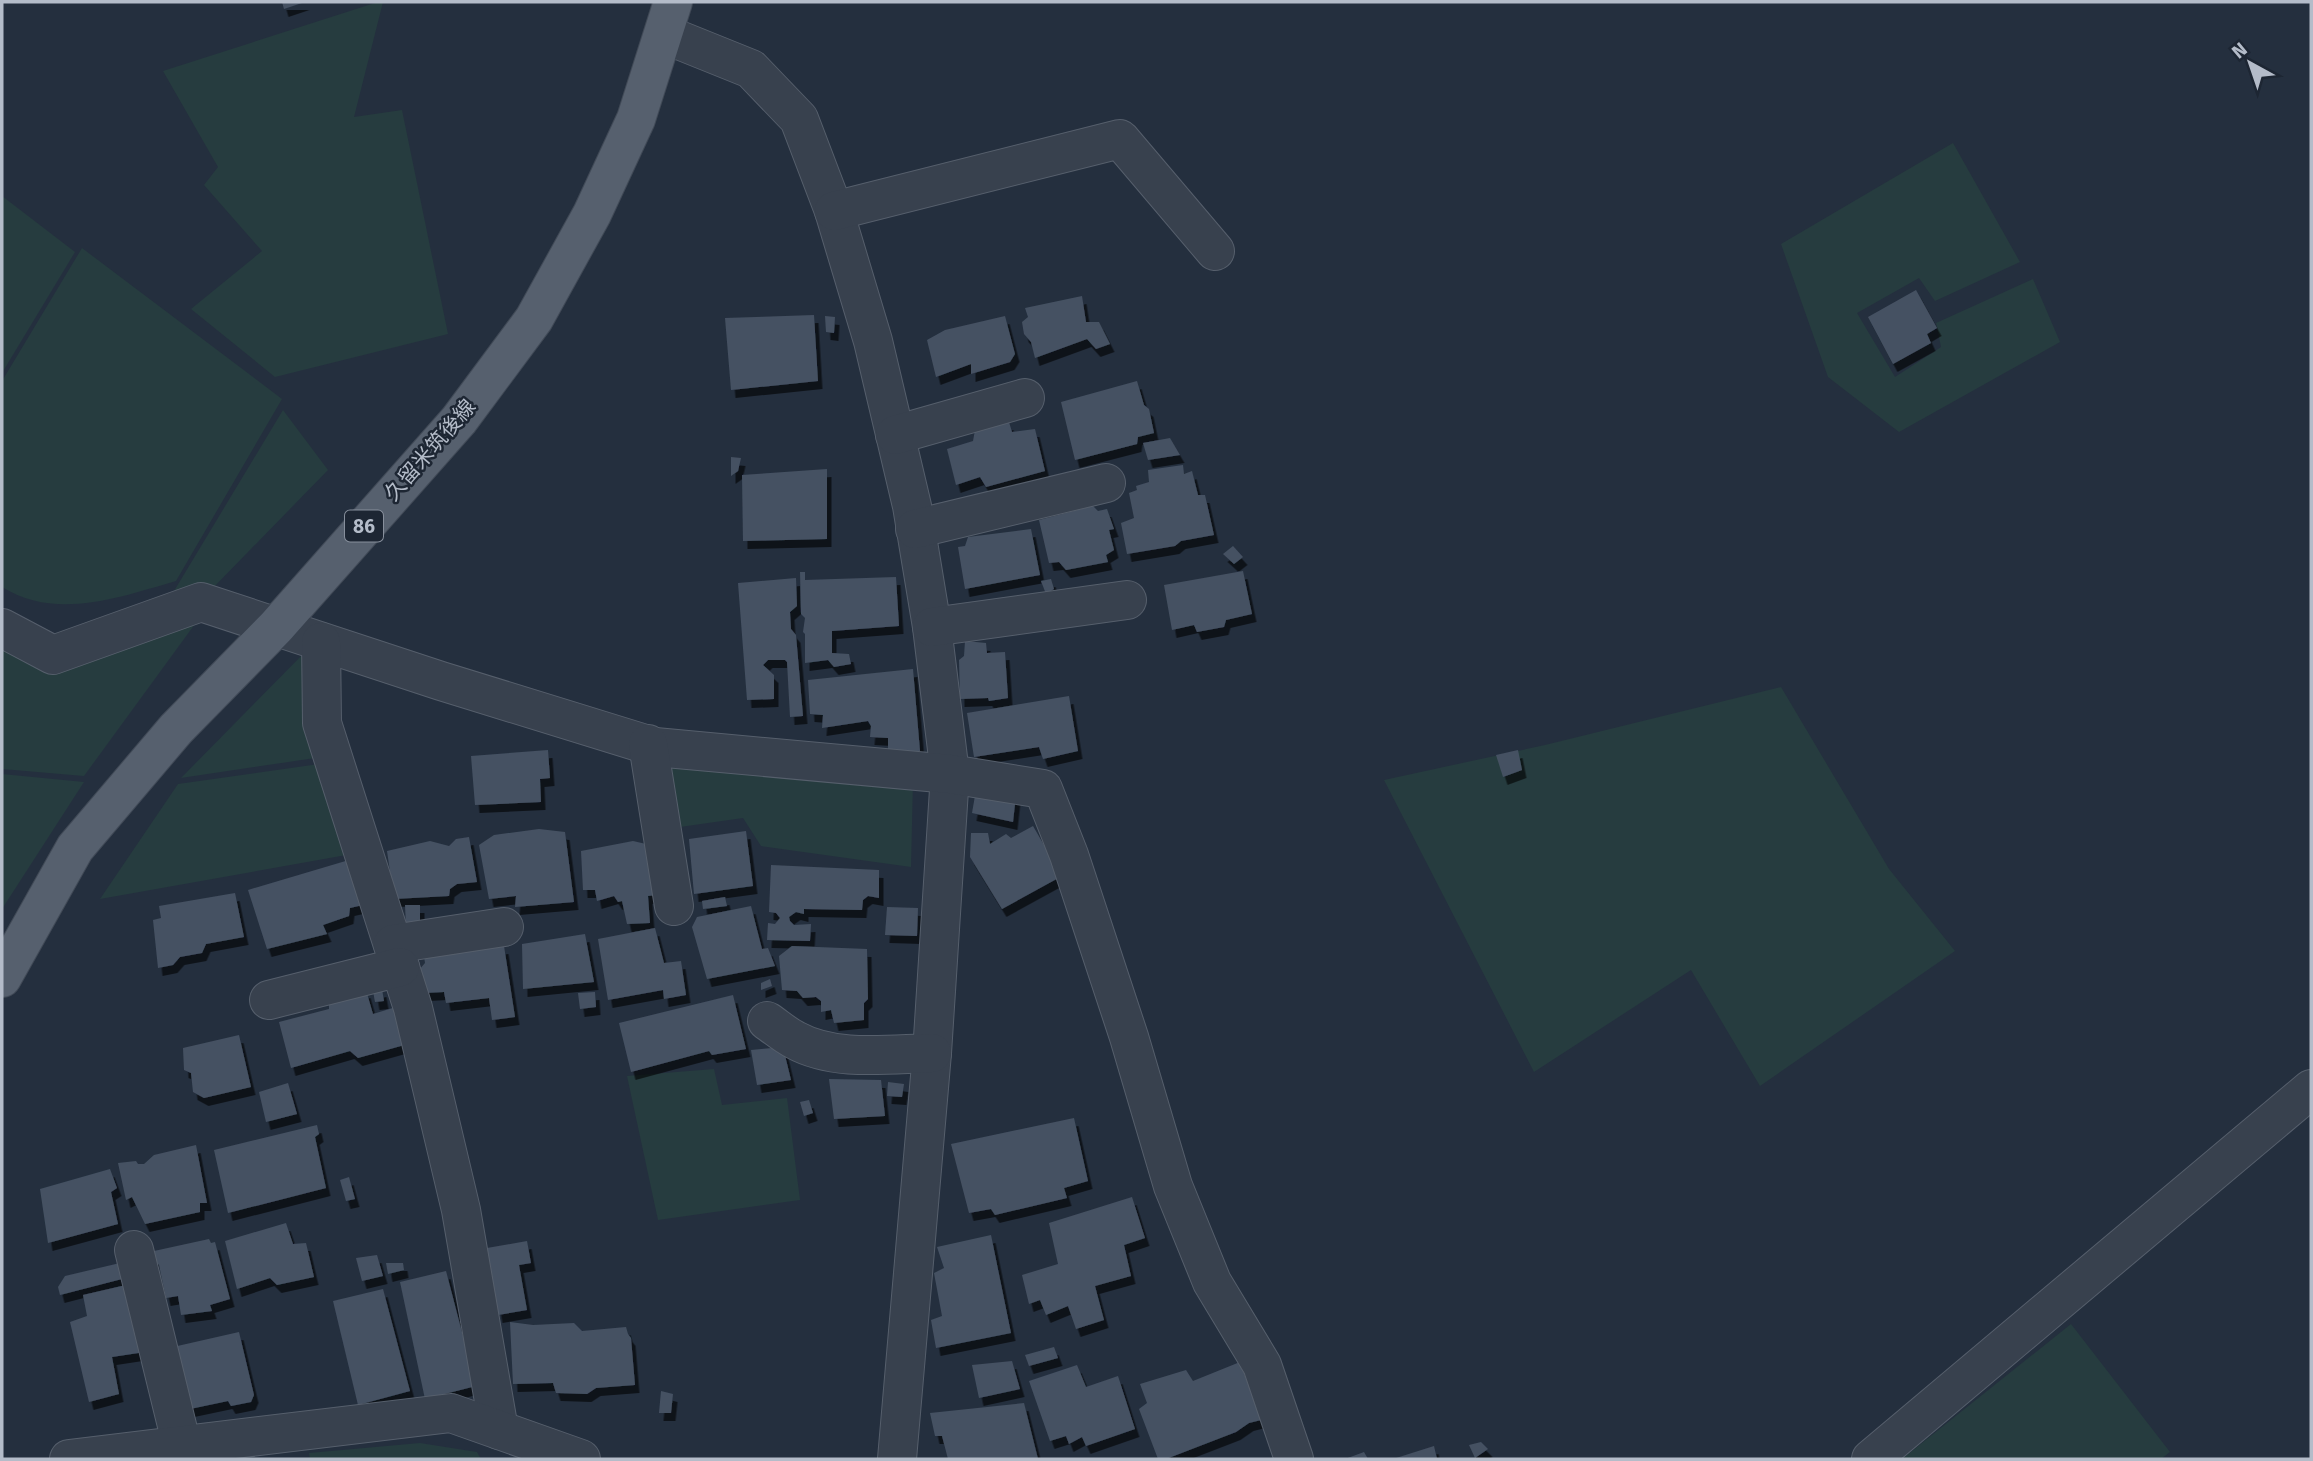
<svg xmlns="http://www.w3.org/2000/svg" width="2313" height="1461" font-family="'Fira Sans','Noto Sans JP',sans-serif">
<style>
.green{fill:#263c3f}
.building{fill:#455162;filter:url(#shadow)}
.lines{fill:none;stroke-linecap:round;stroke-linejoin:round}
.minor-casing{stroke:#565f6c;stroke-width:40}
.major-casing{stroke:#414a57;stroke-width:40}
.minor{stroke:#38414e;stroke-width:38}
.major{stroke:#56606e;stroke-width:38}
.labels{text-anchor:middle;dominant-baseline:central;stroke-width:5;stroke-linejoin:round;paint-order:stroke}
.shield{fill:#1d2633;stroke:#878f9c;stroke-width:2}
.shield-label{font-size:19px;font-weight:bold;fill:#b4bcc9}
.street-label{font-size:21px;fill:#b4bcc9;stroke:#1d2633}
</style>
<defs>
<filter id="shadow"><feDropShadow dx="4.5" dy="8" stdDeviation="0" flood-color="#0009"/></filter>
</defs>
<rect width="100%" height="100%" fill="#242f3e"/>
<g class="green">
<polygon points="378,2 383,2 354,117 402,110 448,334 275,377 191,309 262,251 204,185 218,167 163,71"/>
<polygon points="1953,143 2020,262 1935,301 1919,278 1857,313 1895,377 1941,347 1936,323 2033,279 2060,342 1899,432 1828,377 1781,244"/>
<polygon points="2,196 75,252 2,373"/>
<path d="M82,248L282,399L176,581C120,597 56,621 2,587V381Z"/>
<polygon points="283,410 328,470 212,589 174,591"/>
<polygon points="203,613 84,776 2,769 2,622 39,635 79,636"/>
<polygon points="309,648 315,758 181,778"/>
<polygon points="1781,687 1889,869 1955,951 1760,1086 1691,970 1534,1072 1384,780 1545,745"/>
<polygon points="660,762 913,781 911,867 761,846 743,818 673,828"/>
<polygon points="319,764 352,854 100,899 178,784"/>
<polygon points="2,774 84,782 2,909"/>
<polygon points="714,1069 722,1105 787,1098 800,1200 658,1220 627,1076"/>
<polygon points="2071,1324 2170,1452 2161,1459 1902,1459"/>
<polygon points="420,1443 477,1452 481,1459 310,1459 309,1453"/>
</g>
<g class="building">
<polygon points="282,2 305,2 284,9"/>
<polygon points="1916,290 1937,328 1927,334 1931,343 1893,364 1868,317"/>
<polygon points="1082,296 1086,322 1099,322 1110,344 1096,349 1087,339 1035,358 1031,342 1024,334 1022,322 1028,317 1025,308"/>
<polygon points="814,315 818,381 731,390 725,318"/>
<polygon points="825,316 835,317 834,333 826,332"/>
<polygon points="1005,316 1015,354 1010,362 971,374 971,364 936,377 927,340 945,330"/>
<polygon points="1137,381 1144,405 1149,409 1154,433 1138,437 1137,444 1075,460 1061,402"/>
<polygon points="1009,422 1012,432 1035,429 1045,471 986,487 980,477 956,485 947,449 973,441 975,430"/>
<polygon points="1170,438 1180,455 1148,460 1143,443"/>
<polygon points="731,457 741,458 738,471 731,476"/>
<polygon points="1183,465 1184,474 1192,471 1198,495 1205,495 1214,535 1181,541 1175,546 1127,554 1121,523 1134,518 1129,493 1137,490 1136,486 1149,482 1148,470"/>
<polygon points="827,469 827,539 743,541 742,475"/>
<polygon points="1093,506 1098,511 1107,509 1114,529 1109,530 1114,550 1106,555 1108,562 1066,570 1059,562 1049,563 1039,520"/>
<polygon points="1031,529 1040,575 965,589 958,547 965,546 968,537"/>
<polygon points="1233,546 1243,557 1234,564 1223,554"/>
<polygon points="1243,571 1252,614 1226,620 1224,627 1197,632 1194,625 1172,630 1164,585"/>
<polygon points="800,572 805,572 805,580 896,577 899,626 832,631 832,653 849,654 851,664 834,667 828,660 805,663 805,634 803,632 805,618 801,614"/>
<polygon points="796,578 797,606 790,612 791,629 796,635 803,716 790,717 787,662 785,660 768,660 763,665 774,675 774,699 747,700 738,583"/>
<polygon points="1051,579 1054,589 1046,594 1041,581"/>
<polygon points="965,641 986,643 987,653 1005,652 1008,698 989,701 988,698 960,699 959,660 964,656"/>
<polygon points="913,669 920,751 888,755 888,738 870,737 871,726 868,721 822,728 823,715 810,714 808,680"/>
<polygon points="1069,696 1078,751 1043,759 1039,747 974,757 967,713"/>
<polygon points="548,750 550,778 540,779 541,802 475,805 471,756"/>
<polygon points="1518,750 1522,770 1503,777 1496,755"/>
<polygon points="976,790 1016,795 1013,822 972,813"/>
<polygon points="1033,826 1062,876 1002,909 970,857 971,833 988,833 990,844 1006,834 1011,838"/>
<polygon points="539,829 565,832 574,902 515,907 516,896 489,899 479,845 494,835"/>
<polygon points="746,831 753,886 694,894 689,839"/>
<polygon points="469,837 477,882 457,884 450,889 449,896 394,899 387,851 430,841 449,846 456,839"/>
<polygon points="633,841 646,844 656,895 648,896 650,923 627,924 622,901 618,902 614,896 597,901 595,890 583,890 581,851"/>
<polygon points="349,860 363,905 350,908 349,916 323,925 327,934 267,949 248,890"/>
<polygon points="771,865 879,870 879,898 868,896 863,900 862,910 804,909 804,914 796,912 789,917 790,921 794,925 811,924 810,941 767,940 768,923 775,924 780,918 776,913 769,912"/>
<polygon points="235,893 244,937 206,944 202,953 180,957 173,965 158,968 153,920 161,918 159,906"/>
<polygon points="725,897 727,906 703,909 702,901"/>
<polygon points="405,905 420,905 420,925 406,926"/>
<polygon points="751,906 762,949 768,948 775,966 707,979 692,927 697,917"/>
<polygon points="887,907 918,908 917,936 885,935"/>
<polygon points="655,928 664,963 681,961 686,995 664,999 663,990 608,1000 598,939"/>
<polygon points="585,934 594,982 523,989 522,944"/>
<polygon points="504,946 515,1017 492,1020 489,998 446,1003 444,992 424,993 419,970 425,963 424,956"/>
<polygon points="792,946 867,949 868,999 864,1003 864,1020 834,1023 831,1010 821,1012 821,1001 816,997 803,998 797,991 782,990 779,956"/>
<polygon points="770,979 772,986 761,990 761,983"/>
<polygon points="382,989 384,1001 375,1002 373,991"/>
<polygon points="366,990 373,1014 396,1007 408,1044 358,1058 350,1051 291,1068 279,1022 329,1009 329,1000"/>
<polygon points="595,992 596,1007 580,1009 578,993"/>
<polygon points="733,995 746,1049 712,1055 709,1051 631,1072 619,1023"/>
<polygon points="239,1035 251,1087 204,1098 193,1092 191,1073 184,1070 183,1048"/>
<polygon points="783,1047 791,1080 757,1085 751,1050"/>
<polygon points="829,1079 881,1080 885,1116 834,1119"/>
<polygon points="888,1082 904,1084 902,1097 887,1096"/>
<polygon points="288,1083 297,1114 266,1122 259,1092"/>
<polygon points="809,1100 813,1113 804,1116 800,1102"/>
<polygon points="1074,1118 1088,1181 1064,1188 1067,1198 995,1215 991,1209 969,1213 951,1144"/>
<polygon points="317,1125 319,1134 315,1137 326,1188 228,1213 214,1150"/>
<polygon points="196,1145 207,1203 200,1203 200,1212 145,1224 132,1197 126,1200 118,1163 136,1161 138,1164 144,1164 154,1155"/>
<polygon points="110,1169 117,1188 111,1192 118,1224 48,1243 40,1189"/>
<polygon points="349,1177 355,1199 346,1201 340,1180"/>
<polygon points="1132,1197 1145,1238 1124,1245 1131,1276 1095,1286 1104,1320 1076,1329 1068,1306 1046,1315 1040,1300 1029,1304 1022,1275 1058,1264 1049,1223"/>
<polygon points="286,1223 293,1244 306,1243 314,1277 277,1285 270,1278 237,1289 225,1241"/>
<polygon points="991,1235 1011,1333 936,1348 931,1320 942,1316 934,1273 944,1268 937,1247"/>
<polygon points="209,1239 211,1243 215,1242 230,1299 210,1305 212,1311 181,1315 178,1296 166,1298 159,1265 154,1259 154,1251"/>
<polygon points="527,1241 531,1263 519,1265 527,1310 498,1315 487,1248"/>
<polygon points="377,1255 383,1276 362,1281 356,1258"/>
<polygon points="120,1263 122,1279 60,1295 58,1287 65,1276"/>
<polygon points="386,1263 403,1263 404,1270 388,1274"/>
<polygon points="446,1271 476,1386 425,1399 400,1282"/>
<polygon points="126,1285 145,1352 112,1357 119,1394 89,1402 70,1322 87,1316 83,1295"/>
<polygon points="383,1289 410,1391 358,1405 333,1301"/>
<polygon points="510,1322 533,1325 574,1323 582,1331 626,1327 628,1334 631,1338 635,1385 596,1388 587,1394 556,1393 553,1383 513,1384"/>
<polygon points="239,1332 254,1395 251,1402 231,1406 228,1401 190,1409 173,1347"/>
<polygon points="1054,1347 1058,1358 1029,1366 1025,1355"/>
<polygon points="1012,1361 1020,1389 979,1398 972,1365"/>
<polygon points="1240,1362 1261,1420 1249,1423 1236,1432 1166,1459 1158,1459 1139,1409 1147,1403 1140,1384 1186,1370 1193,1381"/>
<polygon points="1077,1365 1086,1387 1118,1376 1135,1429 1086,1446 1082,1437 1069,1444 1066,1436 1050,1441 1029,1381"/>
<polygon points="661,1391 673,1394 671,1413 659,1413"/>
<polygon points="1024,1403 1038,1459 948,1459 942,1436 935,1436 930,1413"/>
<polygon points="1481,1442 1488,1449 1475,1458 1469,1445"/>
<polygon points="1434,1446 1437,1459 1393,1459"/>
<polygon points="1364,1452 1368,1459 1345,1459"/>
</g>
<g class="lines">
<g class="minor-casing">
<g id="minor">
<polyline points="664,34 751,69 799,119 834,211 873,341 912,506 932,627 950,774 932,1053 897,1459"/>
<polyline points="834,211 1120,139 1215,251"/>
<polyline points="895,435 1025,398"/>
<polyline points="915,529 1106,483"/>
<polyline points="932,627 1127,600"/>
<polyline points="2,628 53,655 201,602 441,681 655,747 950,774 1043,789 1069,855 1129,1037 1173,1186 1212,1282 1262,1365 1294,1459"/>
<polyline points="321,642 322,723 413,1008 461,1210 499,1430"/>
<polyline points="648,744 674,906"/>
<polyline points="393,944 504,927"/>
<polyline points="269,1000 400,967"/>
<path d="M767,1021C776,1027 785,1035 795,1040C835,1062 888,1054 932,1053"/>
<polyline points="134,1250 182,1446"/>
<polyline points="69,1459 451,1413 581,1459"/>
<polyline points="1871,1459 2311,1089"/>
</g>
</g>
<g class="major-casing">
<polyline id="major" points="2,978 75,848 176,729 276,627 459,420 534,319 592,214 636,119 673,2"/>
</g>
<use href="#minor" class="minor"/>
<use href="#major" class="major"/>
</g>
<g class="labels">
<rect class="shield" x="345" y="510.5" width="38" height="31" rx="5"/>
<g class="shield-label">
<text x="364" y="526">86</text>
</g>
<g class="street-label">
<text transform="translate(430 450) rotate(-49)">久留米筑後線</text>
</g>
</g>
<rect width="2313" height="1461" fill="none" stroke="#b4bcc9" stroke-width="7"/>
<g transform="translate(2250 63) rotate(320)" stroke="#1d2633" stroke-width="5" paint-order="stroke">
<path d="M0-5L12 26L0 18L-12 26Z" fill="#b4bcc9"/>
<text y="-10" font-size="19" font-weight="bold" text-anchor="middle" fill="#b4bcc9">N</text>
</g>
</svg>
